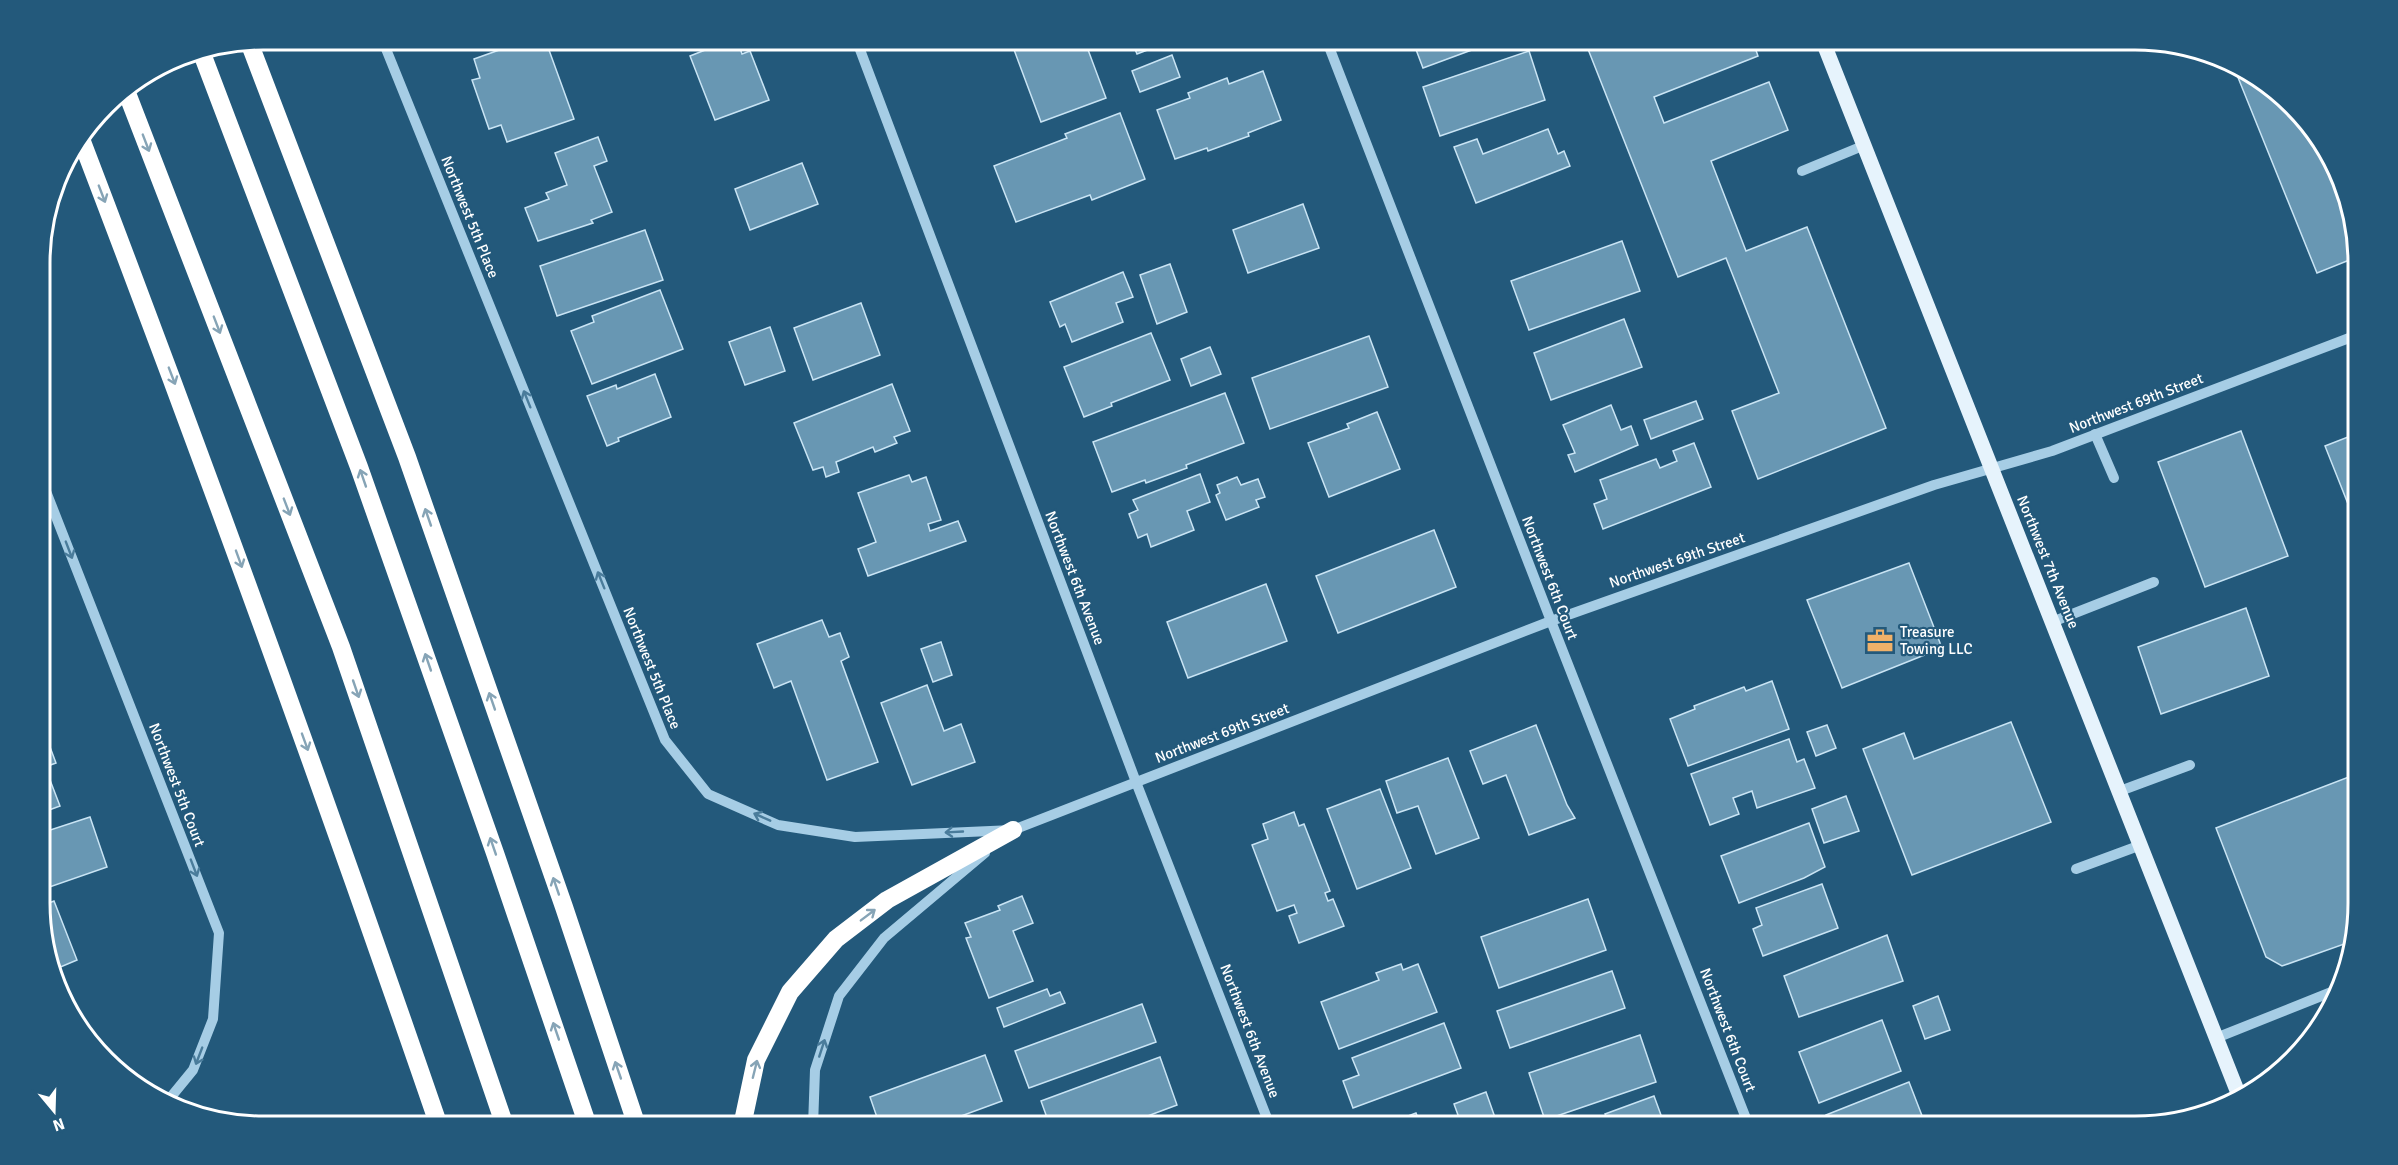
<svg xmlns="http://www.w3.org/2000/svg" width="2398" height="1165" font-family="Signika,sans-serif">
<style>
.building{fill:#6897b3;stroke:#c9e4f4;stroke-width:1.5}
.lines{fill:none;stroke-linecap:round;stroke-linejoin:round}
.minor{stroke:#a6cde5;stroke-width:10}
.major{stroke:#e6f3fc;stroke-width:15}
.highway{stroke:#fff;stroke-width:18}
.oneway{stroke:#86a4b6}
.oneway2{stroke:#4a7c9b}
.labels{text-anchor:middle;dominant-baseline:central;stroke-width:4.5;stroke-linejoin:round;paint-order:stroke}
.street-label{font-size:15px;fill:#fff;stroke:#23597b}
.poi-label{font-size:15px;fill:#fff;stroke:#23597b;text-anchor:start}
.rim{fill:none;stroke:#fff;stroke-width:3}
</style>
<rect width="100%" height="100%" fill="#23597b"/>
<g class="building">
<polygon points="530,39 545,39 574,119 507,142 501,125 489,129 472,80 480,78 474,59"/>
<polygon points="733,39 737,39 742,54 750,51 769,100 715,120 690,56"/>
<polygon points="1010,39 1084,39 1106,98 1041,122"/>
<polygon points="1131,39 1203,39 1174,50 1171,41 1137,54"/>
<polygon points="1412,39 1495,39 1496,41 1423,68"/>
<polygon points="1584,39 1752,39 1758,56 1654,97 1664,123 1769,82 1788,130 1711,161 1746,251 1807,227 1886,428 1758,479 1732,411 1779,393 1726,258 1678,277"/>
<polygon points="1529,51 1545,100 1440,136 1423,87"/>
<polygon points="1172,55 1180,77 1140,92 1132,71"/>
<polygon points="1263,71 1281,120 1248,133 1249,136 1208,151 1207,148 1175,159 1157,110 1190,98 1188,93 1227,78 1229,84"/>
<polygon points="2247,71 2283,94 2321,138 2357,234 2357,257 2317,273 2237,75"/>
<polygon points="1120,113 1145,179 1092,200 1090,195 1016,222 994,166 1067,138 1065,134"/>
<polygon points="1548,129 1558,154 1564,151 1570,166 1476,203 1454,147 1477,139 1483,154"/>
<polygon points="598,137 607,161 594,166 612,212 591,220 593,223 538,241 525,208 549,199 546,193 567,185 555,153"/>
<polygon points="802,163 818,204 750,230 735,189"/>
<polygon points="1303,204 1319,248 1248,273 1233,230"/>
<polygon points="645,230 663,280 557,316 540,266"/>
<polygon points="1622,241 1640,291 1529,330 1511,281"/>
<polygon points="1170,264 1187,312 1157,324 1140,275"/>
<polygon points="1123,272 1133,297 1116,303 1123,322 1072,342 1065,324 1060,327 1050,302"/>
<polygon points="660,290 683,349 592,384 571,331 594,322 592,316"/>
<polygon points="861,303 880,355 813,380 794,328"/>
<polygon points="1624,319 1642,367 1551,400 1534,353"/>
<polygon points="770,327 785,371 745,385 729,342"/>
<polygon points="1151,333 1170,380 1111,403 1112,406 1084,417 1064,367"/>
<polygon points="1369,336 1388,387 1270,429 1252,378"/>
<polygon points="1210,347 1221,374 1191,386 1181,359"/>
<polygon points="655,374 671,417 618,438 619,441 607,446 587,396 616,385 617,389"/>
<polygon points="892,384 910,431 894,437 897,443 875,452 873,447 836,462 839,472 826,477 823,467 813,470 794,423"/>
<polygon points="1225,393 1244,443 1186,465 1187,468 1146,483 1145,480 1112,492 1093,442"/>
<polygon points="1696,401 1703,419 1651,439 1644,420"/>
<polygon points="1611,405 1621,430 1631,426 1638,445 1575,472 1568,455 1575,453 1563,425"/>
<polygon points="1377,412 1400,469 1329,497 1308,443 1349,428 1347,424"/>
<polygon points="2241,431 2288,556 2205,587 2158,462"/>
<polygon points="2358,433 2358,523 2356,524 2325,446"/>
<polygon points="1694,443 1711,487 1603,529 1594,504 1607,499 1600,480 1656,459 1660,468 1677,461 1673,451"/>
<polygon points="1200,474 1210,502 1187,511 1194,530 1151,547 1147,534 1138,538 1129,514 1138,510 1133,500"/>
<polygon points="909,475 912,482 926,477 941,520 928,524 930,531 958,521 966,541 868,576 858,549 876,542 858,493"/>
<polygon points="1237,477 1241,485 1258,479 1265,497 1256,500 1259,507 1226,520 1216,495 1220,493 1217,485"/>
<polygon points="1434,530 1456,587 1338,633 1316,576"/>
<polygon points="1909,563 1942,648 1842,688 1807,600"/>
<polygon points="1266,584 1287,641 1188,678 1167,622"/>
<polygon points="2246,608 2269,676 2161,714 2138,647"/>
<polygon points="822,620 829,637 840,633 849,657 841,661 878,762 827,780 791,681 774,688 757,644"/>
<polygon points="941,642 952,675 933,682 921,649"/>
<polygon points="1772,681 1789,729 1688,766 1670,719 1695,709 1694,706 1744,687 1746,691"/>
<polygon points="927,685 944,731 961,724 975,762 912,785 881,703"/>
<polygon points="2011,722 2051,822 1912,875 1863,749 1904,733 1914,759"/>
<polygon points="41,723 56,763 45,767 60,806 41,813"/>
<polygon points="1536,725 1567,805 1575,818 1529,835 1506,775 1483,784 1470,751"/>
<polygon points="1827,725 1836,748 1816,756 1807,732"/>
<polygon points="1789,739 1797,762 1804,759 1815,788 1757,808 1752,791 1733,798 1739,814 1710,825 1691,774"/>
<polygon points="1448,758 1479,838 1436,854 1418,806 1397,813 1386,781"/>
<polygon points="2359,773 2359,903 2350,942 2282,966 2266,957 2216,828"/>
<polygon points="1380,789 1411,868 1357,889 1327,809"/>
<polygon points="1846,796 1859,831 1824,843 1812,809"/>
<polygon points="1294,812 1299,826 1304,824 1330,891 1325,893 1328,901 1333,899 1344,926 1299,943 1289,916 1297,913 1294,905 1277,911 1252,845 1268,839 1263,824"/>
<polygon points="90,817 107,867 41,890 41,833"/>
<polygon points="1809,823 1825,867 1804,878 1739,903 1721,856"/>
<polygon points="1822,884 1838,928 1763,956 1753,929 1762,925 1756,908"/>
<polygon points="1022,896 1033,923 1013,931 1033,981 989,998 966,938 971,937 965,923 1000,910 998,906"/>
<polygon points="1588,899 1606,950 1499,988 1481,937"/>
<polygon points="54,901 77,960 51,971 41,932 41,906"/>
<polygon points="1887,935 1903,981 1799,1017 1784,976"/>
<polygon points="1401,964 1403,970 1418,964 1437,1012 1339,1049 1321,1002 1379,980 1376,973"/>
<polygon points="1612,971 1625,1008 1510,1048 1497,1011"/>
<polygon points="1047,989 1050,996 1060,992 1065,1003 1004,1027 997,1008"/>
<polygon points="1938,996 1950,1030 1925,1039 1913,1006"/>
<polygon points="1142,1004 1156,1042 1029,1088 1015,1051"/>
<polygon points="1882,1020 1901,1071 1819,1103 1799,1052"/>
<polygon points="1444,1023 1461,1068 1353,1108 1343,1081 1359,1075 1352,1058"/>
<polygon points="1640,1035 1656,1082 1545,1120 1529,1073"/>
<polygon points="985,1055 1002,1101 934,1126 880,1126 870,1097"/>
<polygon points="1160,1057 1177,1105 1121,1126 1050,1126 1041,1101"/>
<polygon points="1909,1082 1926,1126 1830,1126 1826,1115"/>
<polygon points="1486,1092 1498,1126 1462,1126 1454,1104"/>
<polygon points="1654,1096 1665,1126 1610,1126 1605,1114"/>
<polygon points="1416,1113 1421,1126 1383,1126 1395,1121"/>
</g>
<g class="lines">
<g class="minor">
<polyline points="382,39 665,740 708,794 778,825 855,837 1013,830 1551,621 1934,485 2052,451 2357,335"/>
<polyline points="856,39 1136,782 1270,1126"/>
<polyline points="1326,39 1551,621 1749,1126"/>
<polyline points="1802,171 1865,145"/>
<polyline points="2095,434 2114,478"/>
<polyline points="40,476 219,933 213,1019 193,1070 166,1103"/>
<polyline points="2052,622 2154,582"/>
<polyline points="2120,791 2190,765"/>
<polyline points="2076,869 2141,845"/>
<polyline points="2216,1038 2339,989"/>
<polyline points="813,1126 815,1070 839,996 884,938 985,853"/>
</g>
<polyline class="major" points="1822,39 2240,1098"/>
<g class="highway">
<polyline points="249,42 407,457 564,907 637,1126"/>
<polyline points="201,51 359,467 495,853 588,1126"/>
<polyline points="125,88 341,647 505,1126"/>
<path d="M81,139C206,466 325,795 439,1126"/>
<polyline points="742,1126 756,1060 790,992 836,939 887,900 1013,830"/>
</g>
</g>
<defs><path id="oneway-shaft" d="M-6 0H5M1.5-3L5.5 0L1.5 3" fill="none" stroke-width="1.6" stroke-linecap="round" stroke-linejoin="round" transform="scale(1.5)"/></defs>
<g class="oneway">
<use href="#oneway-shaft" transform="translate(146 143) rotate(69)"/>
<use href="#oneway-shaft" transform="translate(102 194) rotate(69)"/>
<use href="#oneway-shaft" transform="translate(217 325) rotate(69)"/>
<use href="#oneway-shaft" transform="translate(172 376) rotate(69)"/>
<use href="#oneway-shaft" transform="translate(363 478) rotate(-109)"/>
<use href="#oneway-shaft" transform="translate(287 507) rotate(69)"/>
<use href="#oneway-shaft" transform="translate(428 517) rotate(-109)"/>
<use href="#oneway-shaft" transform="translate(239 559) rotate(70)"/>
<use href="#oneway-shaft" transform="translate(428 662) rotate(-109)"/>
<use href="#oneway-shaft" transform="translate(356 689) rotate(71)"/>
<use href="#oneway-shaft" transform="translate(492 701) rotate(-109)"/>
<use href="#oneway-shaft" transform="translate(305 742) rotate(70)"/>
<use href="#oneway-shaft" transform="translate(493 846) rotate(-109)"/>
<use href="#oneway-shaft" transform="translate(556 886) rotate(-109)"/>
<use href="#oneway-shaft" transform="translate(868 915) rotate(-37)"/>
<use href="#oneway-shaft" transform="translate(556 1031) rotate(-109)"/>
<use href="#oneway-shaft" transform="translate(755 1069) rotate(-76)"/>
<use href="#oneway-shaft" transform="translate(618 1070) rotate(-109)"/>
</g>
<g class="oneway2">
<use href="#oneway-shaft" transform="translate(527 399) rotate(-112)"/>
<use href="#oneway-shaft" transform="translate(69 550) rotate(69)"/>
<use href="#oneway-shaft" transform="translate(601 580) rotate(-112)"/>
<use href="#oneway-shaft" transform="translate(762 817) rotate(-156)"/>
<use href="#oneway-shaft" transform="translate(954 832) rotate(177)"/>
<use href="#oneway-shaft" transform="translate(194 868) rotate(69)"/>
<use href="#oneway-shaft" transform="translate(822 1048) rotate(-72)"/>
<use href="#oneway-shaft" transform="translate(199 1056) rotate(111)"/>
</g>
<defs>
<g id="office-bare" transform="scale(2.07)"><path d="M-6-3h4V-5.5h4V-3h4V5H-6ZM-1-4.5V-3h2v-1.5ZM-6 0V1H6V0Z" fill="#f0b169" stroke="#23597b" stroke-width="2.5" paint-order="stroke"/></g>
</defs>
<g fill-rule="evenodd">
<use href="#office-bare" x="1880" y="641"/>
</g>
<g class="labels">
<g class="street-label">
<text transform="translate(470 217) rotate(68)">Northwest 5th Place</text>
<text transform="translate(2136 403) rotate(-21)">Northwest 69th Street</text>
<text transform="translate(1677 560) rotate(-19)">Northwest 69th Street</text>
<text transform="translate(2048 562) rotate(68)">Northwest 7th Avenue</text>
<text transform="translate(1075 578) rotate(69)">Northwest 6th Avenue</text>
<text transform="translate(1550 578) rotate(69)">Northwest 6th Court</text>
<text transform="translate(652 668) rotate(68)">Northwest 5th Place</text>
<text transform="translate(1222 733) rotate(-21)">Northwest 69th Street</text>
<text transform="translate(177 785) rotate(69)">Northwest 5th Court</text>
<text transform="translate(1728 1030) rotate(69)">Northwest 6th Court</text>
<text transform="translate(1250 1031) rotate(69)">Northwest 6th Avenue</text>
</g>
<g class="poi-label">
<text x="1900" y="632">Treasure<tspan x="1900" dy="17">Towing LLC</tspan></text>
</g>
</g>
<path d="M0 0H2398V1165H0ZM263 50H2135A213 213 0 0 1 2348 263V903A213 213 0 0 1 2135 1116H263A213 213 0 0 1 50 903V263A213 213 0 0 1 263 50Z" fill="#23597b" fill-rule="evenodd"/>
<path class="rim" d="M263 50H2135A213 213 0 0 1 2348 263V903A213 213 0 0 1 2135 1116H263A213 213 0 0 1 50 903V263A213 213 0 0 1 263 50Z"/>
<g transform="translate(54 1111) rotate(161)" stroke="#23597b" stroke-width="4.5" paint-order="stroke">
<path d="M0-4.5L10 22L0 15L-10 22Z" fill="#ffffff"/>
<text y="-9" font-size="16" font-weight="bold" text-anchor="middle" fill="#ffffff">N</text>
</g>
</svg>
